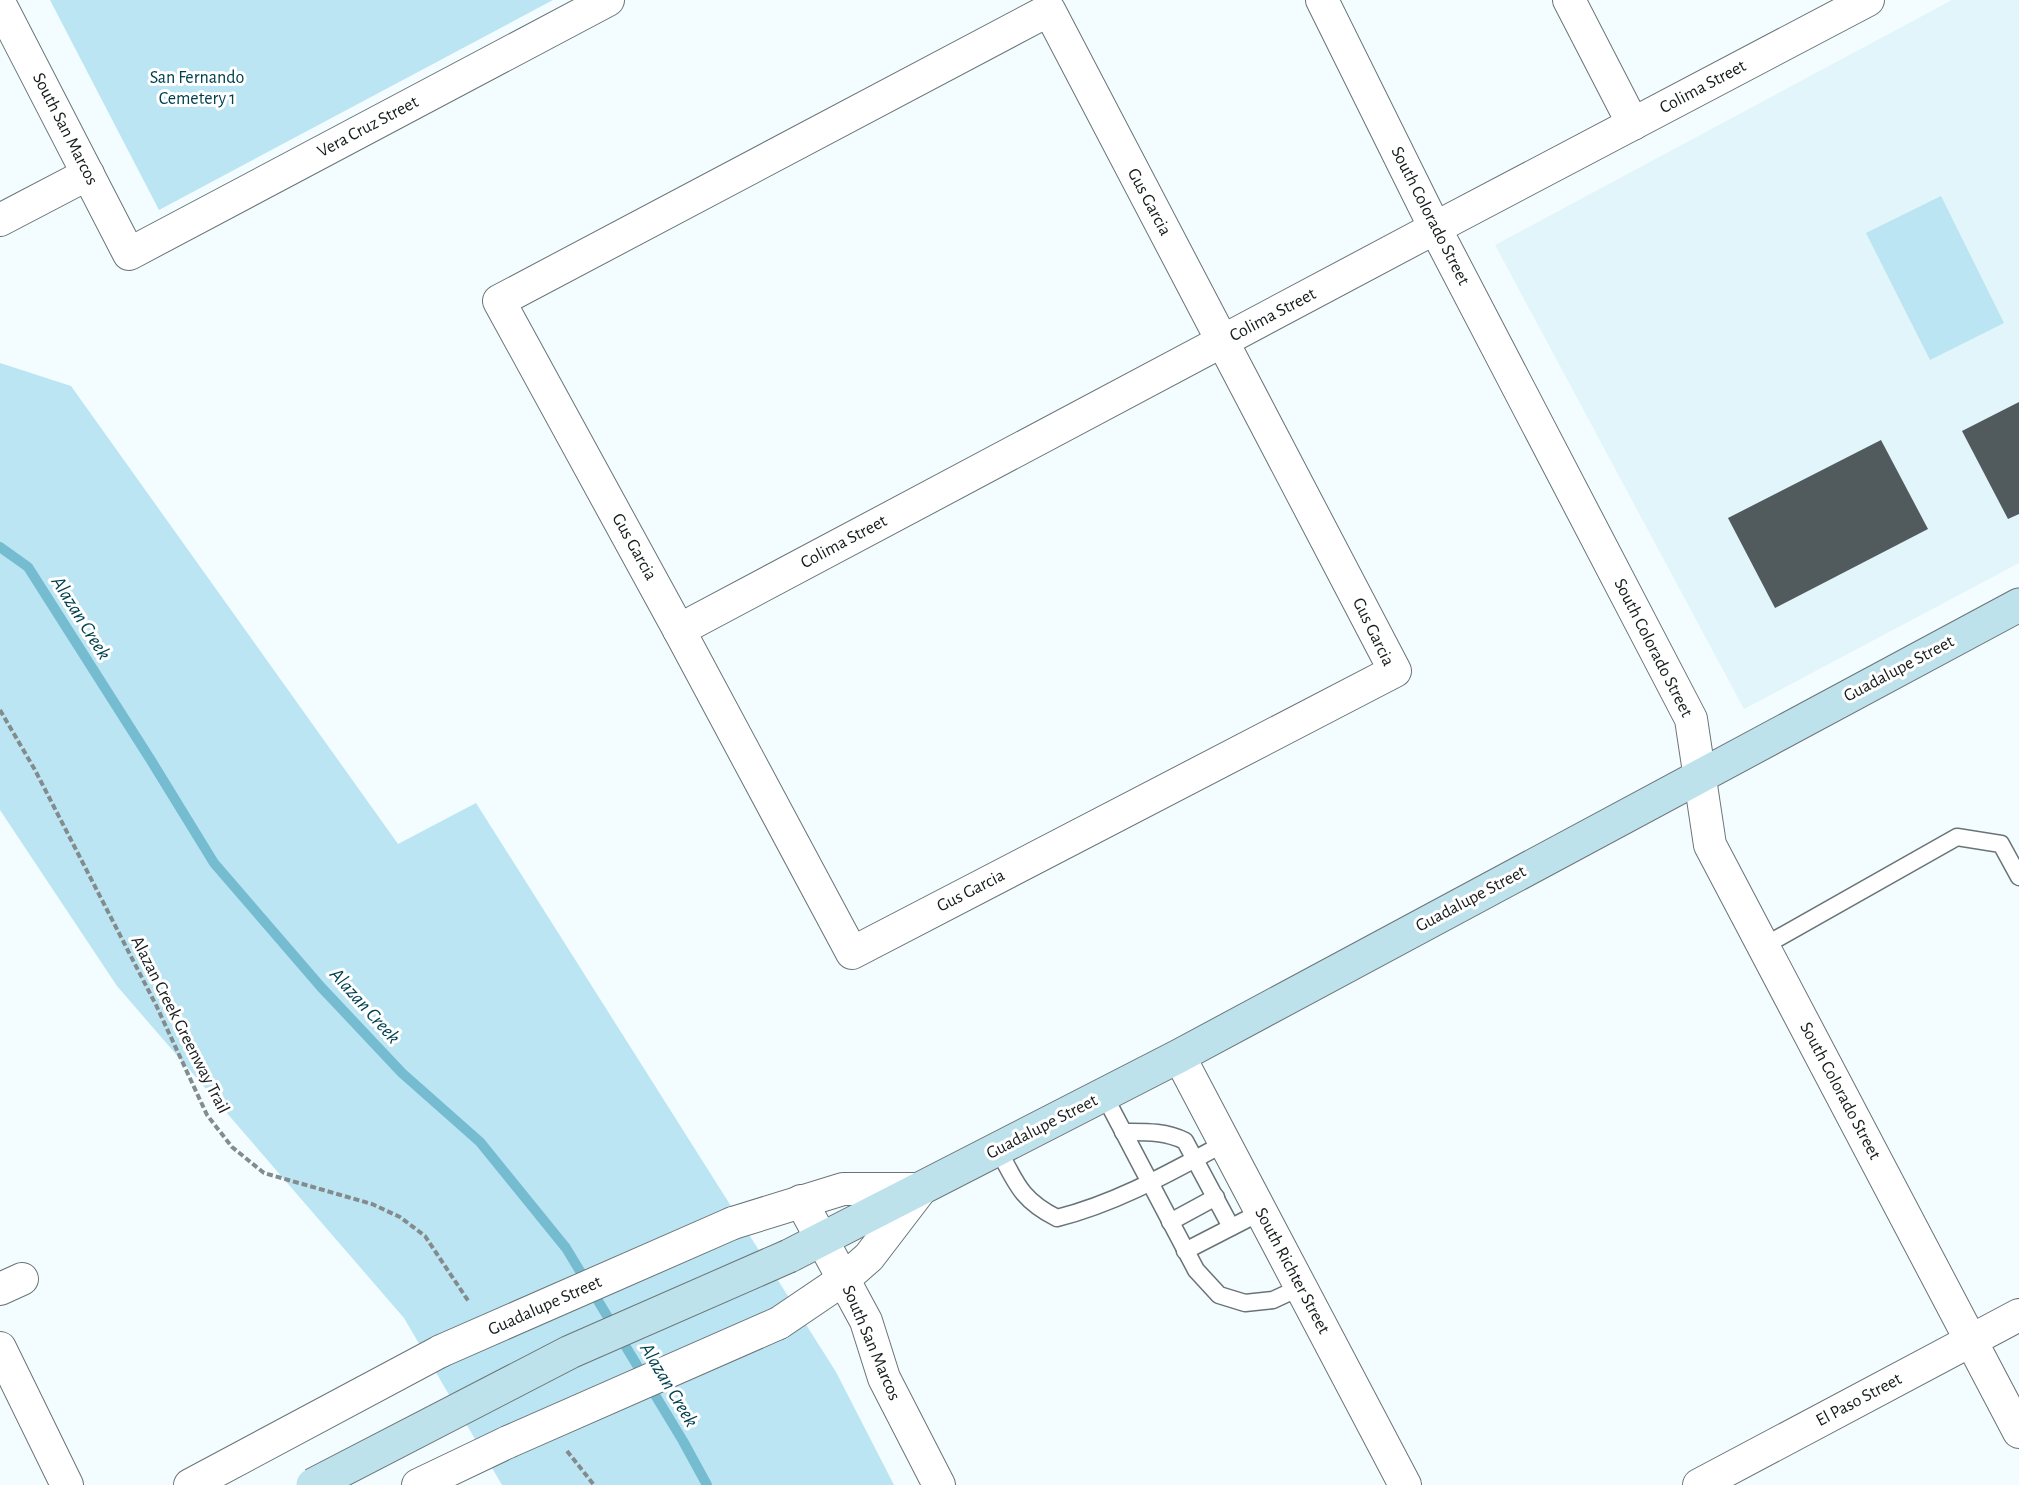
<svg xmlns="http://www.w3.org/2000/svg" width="2019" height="1485" font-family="'Alegreya Sans',sans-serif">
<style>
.built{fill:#e1f5fb}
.green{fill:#bbe5f2}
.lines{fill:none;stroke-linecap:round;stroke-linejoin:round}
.stream{stroke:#75bcd1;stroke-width:10}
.building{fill:#515a5d}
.lane-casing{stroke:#6a7477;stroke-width:19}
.street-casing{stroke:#6a7477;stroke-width:34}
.secondary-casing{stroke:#6a7477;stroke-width:35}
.path{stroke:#848b8d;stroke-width:4;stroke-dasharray:6 3;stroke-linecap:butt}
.lane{stroke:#fff;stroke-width:16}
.street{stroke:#fff;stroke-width:32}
.secondary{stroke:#bee2eb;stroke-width:33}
.street-bridge-casing{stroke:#6a7477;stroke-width:34;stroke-linecap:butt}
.secondary-bridge-casing{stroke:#6a7477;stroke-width:35;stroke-linecap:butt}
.street-bridge{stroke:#fff;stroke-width:32}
.secondary-bridge{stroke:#bee2eb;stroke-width:33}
.labels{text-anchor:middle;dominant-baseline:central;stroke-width:6;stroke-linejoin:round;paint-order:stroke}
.park-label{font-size:18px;fill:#004150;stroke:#fff}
.street-label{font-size:18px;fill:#171b1c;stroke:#fff}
.water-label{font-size:20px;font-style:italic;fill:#004150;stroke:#fff}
</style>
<rect width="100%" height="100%" fill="#f3fcff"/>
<polygon class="built" points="1952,0 2019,0 2019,563 1744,709 1495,245"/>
<g class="green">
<polygon points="50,0 553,0 159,210"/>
<polygon points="1941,196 2004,323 1930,360 1866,233"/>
<polygon points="0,363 71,386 398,844 476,803 836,1372 894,1485 502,1485 404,1318 117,986 0,810"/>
</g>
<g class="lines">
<polyline class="stream" points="0,547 28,567 152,762 214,863 321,987 402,1073 480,1142 566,1248 683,1441 707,1485"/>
</g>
<g class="building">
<polygon points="2019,402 2019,514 2008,519 1962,431"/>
<polygon points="1881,440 1928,529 1775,608 1728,518"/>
</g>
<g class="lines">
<g class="lane-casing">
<g id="lane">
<polyline points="1764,946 1957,837 2001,844 2019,877"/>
<polyline points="1104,1095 1196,1270 1219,1295 1245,1303 1273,1300 1301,1287"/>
<path d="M1123,1132C1145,1132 1165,1131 1185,1141L1231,1227"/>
<path d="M998,1149C1016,1183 1021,1200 1057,1218C1117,1203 1171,1172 1225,1143"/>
<polyline points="1170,1222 1216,1197"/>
<polyline points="1185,1251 1261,1212"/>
</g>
</g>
<g class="street-casing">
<g id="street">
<polyline points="1322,0 1435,228 1691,719 1710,845 2019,1432"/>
<polyline points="1569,0 1633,124"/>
<polyline points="0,4 129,254 608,0"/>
<polygon points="1049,10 1395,671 852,953 679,630 499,301"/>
<polyline points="0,220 88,174"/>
<polyline points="679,630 1435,228 1868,0"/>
<polyline points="1179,1056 1405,1485"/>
<polyline points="801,1201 866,1321 884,1378 939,1485"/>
<polyline points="733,1223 843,1189 921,1189"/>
<polyline points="0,1289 22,1279"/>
<polyline points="779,1323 844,1279 869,1257 921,1189"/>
<polyline points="0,1348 67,1485"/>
<polyline points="190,1485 441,1351"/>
<polyline points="418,1485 508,1442"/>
<polyline points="1699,1485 2019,1315"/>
</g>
</g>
<g class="secondary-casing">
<polyline id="secondary" points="789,1256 1179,1056 2019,605"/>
</g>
<g class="path">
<polyline points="0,710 35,770 156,1005 207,1115 232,1147 264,1173 372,1204 400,1217 425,1236 469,1302"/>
<polyline points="567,1451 594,1485"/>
</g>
<use href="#lane" class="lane"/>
<use href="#street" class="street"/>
<use href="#secondary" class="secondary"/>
<g class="street-bridge-casing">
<g id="street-bridge">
<polyline points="441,1351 733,1223"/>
<polyline points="508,1442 779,1323"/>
</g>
</g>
<g class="secondary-bridge-casing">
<polyline id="secondary-bridge" points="313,1485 570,1352 789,1256"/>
</g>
<use href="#street-bridge" class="street-bridge"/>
<use href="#secondary-bridge" class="secondary-bridge"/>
</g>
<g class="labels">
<g class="park-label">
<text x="197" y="78">San Fernando<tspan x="197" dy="21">Cemetery 1</tspan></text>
</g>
<g class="street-label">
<text transform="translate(1703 87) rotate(-28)">Colima Street</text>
<text transform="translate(368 127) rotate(-28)">Vera Cruz Street</text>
<text transform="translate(65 129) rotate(63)">South San Marcos</text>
<text transform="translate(1149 202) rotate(62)">Gus Garcia</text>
<text transform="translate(1430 216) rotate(63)">South Colorado Street</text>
<text transform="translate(1273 315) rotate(-28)">Colima Street</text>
<text transform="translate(844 542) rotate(-28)">Colima Street</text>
<text transform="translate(634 547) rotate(61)">Gus Garcia</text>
<text transform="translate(1373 632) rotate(64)">Gus Garcia</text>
<text transform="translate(1653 648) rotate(63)">South Colorado Street</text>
<text transform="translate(1899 669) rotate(-28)">Guadalupe Street</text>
<text transform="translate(971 891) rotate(-27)">Gus Garcia</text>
<text transform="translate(1471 899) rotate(-28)">Guadalupe Street</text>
<text transform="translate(180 1025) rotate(63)">Alazan Creek Greenway Trail</text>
<text transform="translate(1840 1091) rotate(62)">South Colorado Street</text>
<text transform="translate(1042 1127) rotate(-27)">Guadalupe Street</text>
<text transform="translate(1292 1271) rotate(62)">South Richter Street</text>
<text transform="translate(545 1306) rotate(-24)">Guadalupe Street</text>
<text transform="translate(871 1343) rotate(67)">South San Marcos</text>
<text transform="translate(1859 1400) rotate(-28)">El Paso Street</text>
</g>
<g class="water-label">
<text transform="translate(81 618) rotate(58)">Alazan Creek</text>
<text transform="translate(365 1006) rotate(48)">Alazan Creek</text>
<text transform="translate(669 1385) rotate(59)">Alazan Creek</text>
</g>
</g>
</svg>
